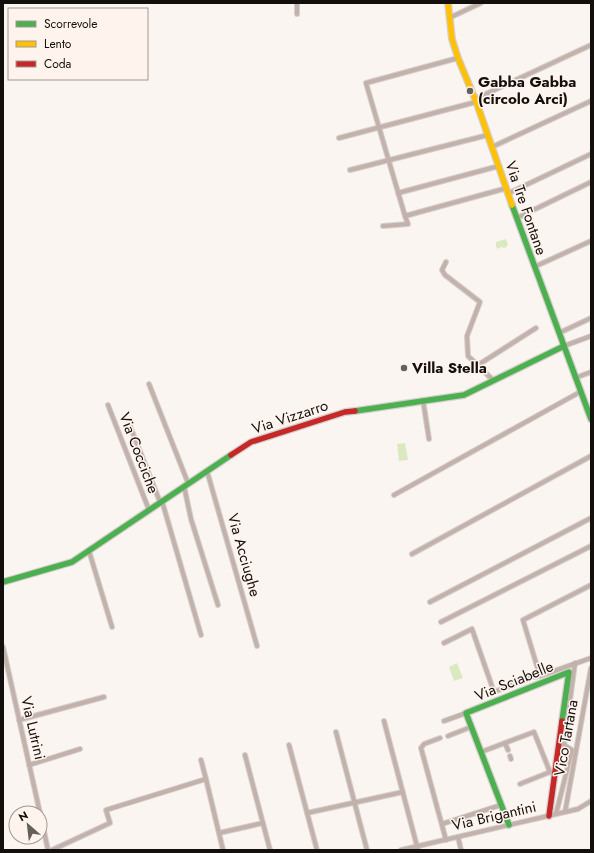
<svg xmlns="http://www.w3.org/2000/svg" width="594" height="853" font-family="Jost,sans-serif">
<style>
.green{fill:#dae9c0}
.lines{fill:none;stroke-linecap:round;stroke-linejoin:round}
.street-casing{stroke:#d5d0cd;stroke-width:6}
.fast-casing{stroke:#d5d0cd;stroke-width:8}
.slow-casing{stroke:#d5d0cd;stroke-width:8}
.jam-casing{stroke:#d5d0cd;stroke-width:8}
.street{stroke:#c3b1ab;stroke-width:4}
.fast{stroke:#4caf50;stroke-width:5.5}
.slow{stroke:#ffc107;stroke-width:5.5}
.jam{stroke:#c62828;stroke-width:5.5}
.poi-dot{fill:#64605c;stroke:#fff4ed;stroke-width:1.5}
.labels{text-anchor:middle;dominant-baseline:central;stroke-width:3;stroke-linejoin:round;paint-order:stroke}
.poi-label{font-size:15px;font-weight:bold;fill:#130f0c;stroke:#fff4ed;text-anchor:start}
.street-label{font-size:15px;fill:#130f0c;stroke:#fff4ed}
</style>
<rect width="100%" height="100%" fill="#fbf5f1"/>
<g class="green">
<polygon points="506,239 508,245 505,248 501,247 498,249 496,247 496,242"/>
<polygon points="405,443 408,460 399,461 397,444"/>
<polygon points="457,663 463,678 454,681 449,667"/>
</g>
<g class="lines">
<g class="street-casing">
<g id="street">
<polyline points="297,3 297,14"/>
<polyline points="449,18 481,3"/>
<polyline points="475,99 591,45"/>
<polyline points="339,138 476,102"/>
<polyline points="492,147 591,101"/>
<polyline points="350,170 488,135"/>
<polyline points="398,193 499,166"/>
<polyline points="509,193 591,154"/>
<polyline points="405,216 366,83 458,58"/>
<polyline points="517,218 591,182"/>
<polyline points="383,226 408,224 405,216 507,188"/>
<polyline points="446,262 442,270 445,275 480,302 467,336 468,356 494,381"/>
<polyline points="534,267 591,241"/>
<polyline points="559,333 591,318"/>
<polyline points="564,346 591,336"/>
<polyline points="478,365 536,328"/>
<polyline points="575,378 591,372"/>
<polyline points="149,384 188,483"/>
<polyline points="423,400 429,439"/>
<polyline points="108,405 149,510"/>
<polyline points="130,426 160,502"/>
<polyline points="207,471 257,646"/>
<polyline points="184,486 191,519 218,605"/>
<polyline points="394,495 580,392"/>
<polyline points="162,501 201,635"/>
<polyline points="89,551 112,627"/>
<polyline points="412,554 591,456"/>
<polyline points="430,602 591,518"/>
<polyline points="441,622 591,546"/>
<polyline points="444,643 472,629 494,692 532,677 540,676 591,658"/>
<polyline points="3,647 40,813"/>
<polyline points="540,676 523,620 591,585"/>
<polyline points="19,720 104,697"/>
<polyline points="384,721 418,850"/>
<polyline points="444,721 466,713"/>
<polyline points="336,732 367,850"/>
<polyline points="448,736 471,727"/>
<polyline points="440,738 424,744 421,748 446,840"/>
<polyline points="505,743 508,750"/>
<polyline points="289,745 317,850"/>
<polyline points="481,752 534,732 550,772 554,773"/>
<polyline points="245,755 270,850"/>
<polyline points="510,756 511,759"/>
<polyline points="201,760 206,779"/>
<polyline points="29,765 80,749"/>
<polyline points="520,784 550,772"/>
<polyline points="565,812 591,668"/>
<polyline points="40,813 48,850"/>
<polyline points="307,813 403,792"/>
<polyline points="556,814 572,750 564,745 575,663"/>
<polyline points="442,824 501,805"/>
<polyline points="219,833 263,823"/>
<polyline points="458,837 461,850"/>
<polyline points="52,850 110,823 106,810 206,779 223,850"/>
<polyline points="401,850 578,809 591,801"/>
</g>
</g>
<g class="fast-casing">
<g id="fast">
<polyline points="512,205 591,419"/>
<polyline points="355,411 464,395 564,346"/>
<polyline points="3,582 72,562 231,455"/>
<polyline points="509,825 466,713 569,672 562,721"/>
</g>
</g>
<g class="slow-casing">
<polyline id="slow" points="448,3 452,39 458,58 477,104 512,205"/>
</g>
<g class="jam-casing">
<g id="jam">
<polyline points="231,455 251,442 345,412 355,411"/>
<polyline points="549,816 562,721"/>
</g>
</g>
<use href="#street" class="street"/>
<use href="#fast" class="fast"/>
<use href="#slow" class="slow"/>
<use href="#jam" class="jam"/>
</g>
<g class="poi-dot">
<circle cx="470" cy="91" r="4"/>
<circle cx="404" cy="368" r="4"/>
</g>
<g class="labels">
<g class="poi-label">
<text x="478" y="82">Gabba Gabba<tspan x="478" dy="17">(circolo Arci)</tspan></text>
<text x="412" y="368">Villa Stella</text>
</g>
<g class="street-label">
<text transform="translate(526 208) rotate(71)">Via Tre Fontane</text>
<text transform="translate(290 417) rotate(-18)">Via Vizzarro</text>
<text transform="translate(139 453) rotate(69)">Via Cocciche</text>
<text transform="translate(244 555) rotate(74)">Via Acciughe</text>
<text transform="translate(514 681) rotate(-22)">Via Sciabelle</text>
<text transform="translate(33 728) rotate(77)">Via Lutrini</text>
<text transform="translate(566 738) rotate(-80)">Vico Tartana</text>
<text transform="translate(494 816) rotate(-13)">Via Brigantini</text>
</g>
</g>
<rect width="594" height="853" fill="none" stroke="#130f0c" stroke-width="8"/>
<rect x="8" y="8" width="140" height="72" fill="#fff4ed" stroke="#a19893"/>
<rect x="16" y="21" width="20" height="6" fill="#4caf50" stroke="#a19893"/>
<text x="44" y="28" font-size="12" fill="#130f0c">Scorrevole</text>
<rect x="16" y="41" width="20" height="6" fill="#ffc107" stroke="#a19893"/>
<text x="44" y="48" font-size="12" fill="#130f0c">Lento</text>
<rect x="16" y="61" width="20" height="6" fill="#c62828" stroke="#a19893"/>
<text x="44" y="68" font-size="12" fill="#130f0c">Coda</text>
<g transform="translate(28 825) rotate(332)"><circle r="19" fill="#fff4ed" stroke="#a19893"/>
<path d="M0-3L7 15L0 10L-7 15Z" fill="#64605c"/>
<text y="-6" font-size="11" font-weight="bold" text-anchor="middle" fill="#130f0c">N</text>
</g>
</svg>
